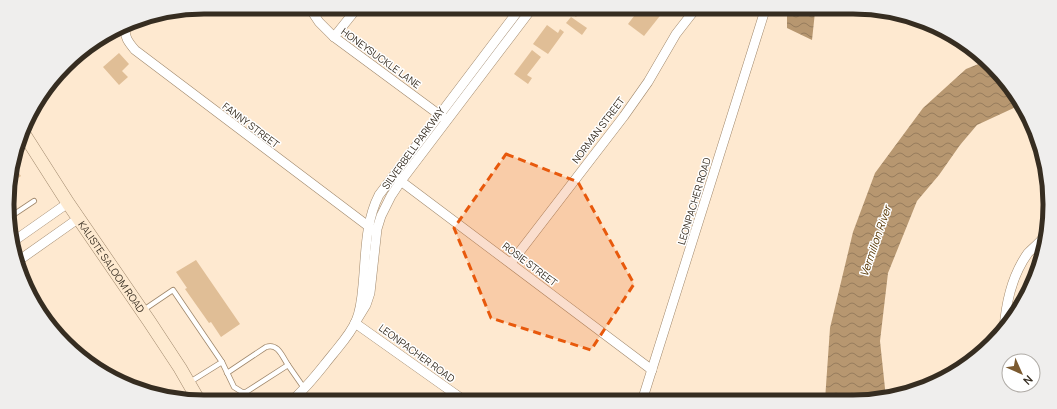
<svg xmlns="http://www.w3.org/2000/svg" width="1057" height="409" font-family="Manrope,sans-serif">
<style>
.water{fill:url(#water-waves)}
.building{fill:#e0be96}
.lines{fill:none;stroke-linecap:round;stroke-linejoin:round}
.lane-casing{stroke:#a0886c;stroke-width:6}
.street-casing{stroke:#a0886c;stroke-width:10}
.secondary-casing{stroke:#a0886c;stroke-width:14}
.lane{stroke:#fff;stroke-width:4.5}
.street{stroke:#fff;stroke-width:9}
.secondary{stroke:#feead0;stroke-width:13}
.marked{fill:#e8590c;fill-opacity:0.2;stroke:#e8590c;stroke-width:3;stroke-dasharray:8 5;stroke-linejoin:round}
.labels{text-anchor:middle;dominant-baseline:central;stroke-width:3;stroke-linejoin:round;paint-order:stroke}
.street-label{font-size:10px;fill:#362d21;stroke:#fff}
.water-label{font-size:11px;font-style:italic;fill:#593905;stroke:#fff}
.rim{fill:none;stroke:#362d21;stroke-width:5}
</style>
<defs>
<pattern id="water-waves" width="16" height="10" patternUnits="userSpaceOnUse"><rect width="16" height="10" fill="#b79770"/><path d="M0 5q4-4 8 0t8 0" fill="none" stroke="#967c5c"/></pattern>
</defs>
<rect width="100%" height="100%" fill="#fee9d0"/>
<g class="water">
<polygon points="787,7 822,7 815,12 812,40 787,28"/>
<polygon points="986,61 1020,105 977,125 960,145 939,175 917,201 888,273 880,341 886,398 878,400 825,400 830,328 853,232 875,173 923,108 966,69"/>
</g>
<g class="building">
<polygon points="562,7 584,7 576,17"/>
<polygon points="641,7 657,7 663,12 644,36 628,24"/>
<polygon points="571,17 587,28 582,35 566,23"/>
<polygon points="547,25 558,33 560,29 564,32 548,54 533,44"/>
<polygon points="532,50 541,57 527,75 532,78 528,84 514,74"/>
<polygon points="119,53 129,64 122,71 128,77 119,85 103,67"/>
<polygon points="13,165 21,176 9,184 9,178"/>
<polygon points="196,260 240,324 221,337 211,322 209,323 185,289 187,288 176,272"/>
</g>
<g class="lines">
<g class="lane-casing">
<g id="lane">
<polyline points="64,69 67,71 76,55"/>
<polyline points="10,217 34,201"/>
<polyline points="142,311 173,290 222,362 190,382"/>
<polyline points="222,362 234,387 242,392 246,392 288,365 304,388"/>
<path d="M227,373L266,347C278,343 282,356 288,365"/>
</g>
</g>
<g class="street-casing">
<g id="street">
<polyline points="309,7 319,22 334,37 445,119"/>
<path d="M126,26C123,36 129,43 135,50L372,229"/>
<polyline points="334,37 358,7"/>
<polyline points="398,179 652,370"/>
<polyline points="11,243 68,203"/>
<polyline points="18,261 79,218"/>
<polyline points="511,263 624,116 648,82 676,34 697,7"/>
<path d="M1004,329C1006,302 1012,275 1028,253C1033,248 1039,243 1043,238"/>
<polyline points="465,401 355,323 366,305 370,293 377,229 381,216 391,196 401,181 533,7"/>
<polyline points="642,401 766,7"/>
<path d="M290,402C307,388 319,371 333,354C341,344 351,333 356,321C361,310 362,297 363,285C366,255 365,222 379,195L521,7"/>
</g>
</g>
<g class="secondary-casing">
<g id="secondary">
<path id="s1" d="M24,134L68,203L149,321L180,368L199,401"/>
</g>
</g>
<use href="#lane" class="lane"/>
<use href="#street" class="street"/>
<use href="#secondary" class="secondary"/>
</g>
<path class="marked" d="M506,154L578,182L634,284L591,350L491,318L454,228Z"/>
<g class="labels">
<g class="street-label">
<text transform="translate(381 58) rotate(36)">HONEYSUCKLE LANE</text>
<text transform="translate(251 125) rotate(37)">FANNY STREET</text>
<text transform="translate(598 130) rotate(-53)">NORMAN STREET</text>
<text transform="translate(413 148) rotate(-54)">SILVERBELL PARKWAY</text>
<text transform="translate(694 201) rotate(-73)">LEONPACHER ROAD</text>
<text transform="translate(530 264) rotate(37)">ROSIE STREET</text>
<text stroke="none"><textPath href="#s1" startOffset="159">KALISTE SALOOM ROAD</textPath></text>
<text transform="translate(417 353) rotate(36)">LEONPACHER ROAD</text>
</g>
<g class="water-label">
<text transform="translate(875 241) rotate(-71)">Vermilion River</text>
</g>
</g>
<path d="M0 0H1057V409H0ZM204 14H853A190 190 0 0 1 1043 204V205A190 190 0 0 1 853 395H204A190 190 0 0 1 14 205V204A190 190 0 0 1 204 14Z" fill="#efeeed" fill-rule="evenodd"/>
<path class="rim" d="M204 14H853A190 190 0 0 1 1043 204V205A190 190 0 0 1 853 395H204A190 190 0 0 1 14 205V204A190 190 0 0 1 204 14Z"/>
<g transform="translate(1021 373) rotate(135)"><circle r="19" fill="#ffffff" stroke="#afaba6"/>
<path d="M0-3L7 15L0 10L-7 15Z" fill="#7b5a30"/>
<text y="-6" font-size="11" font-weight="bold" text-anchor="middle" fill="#362d21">N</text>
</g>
</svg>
